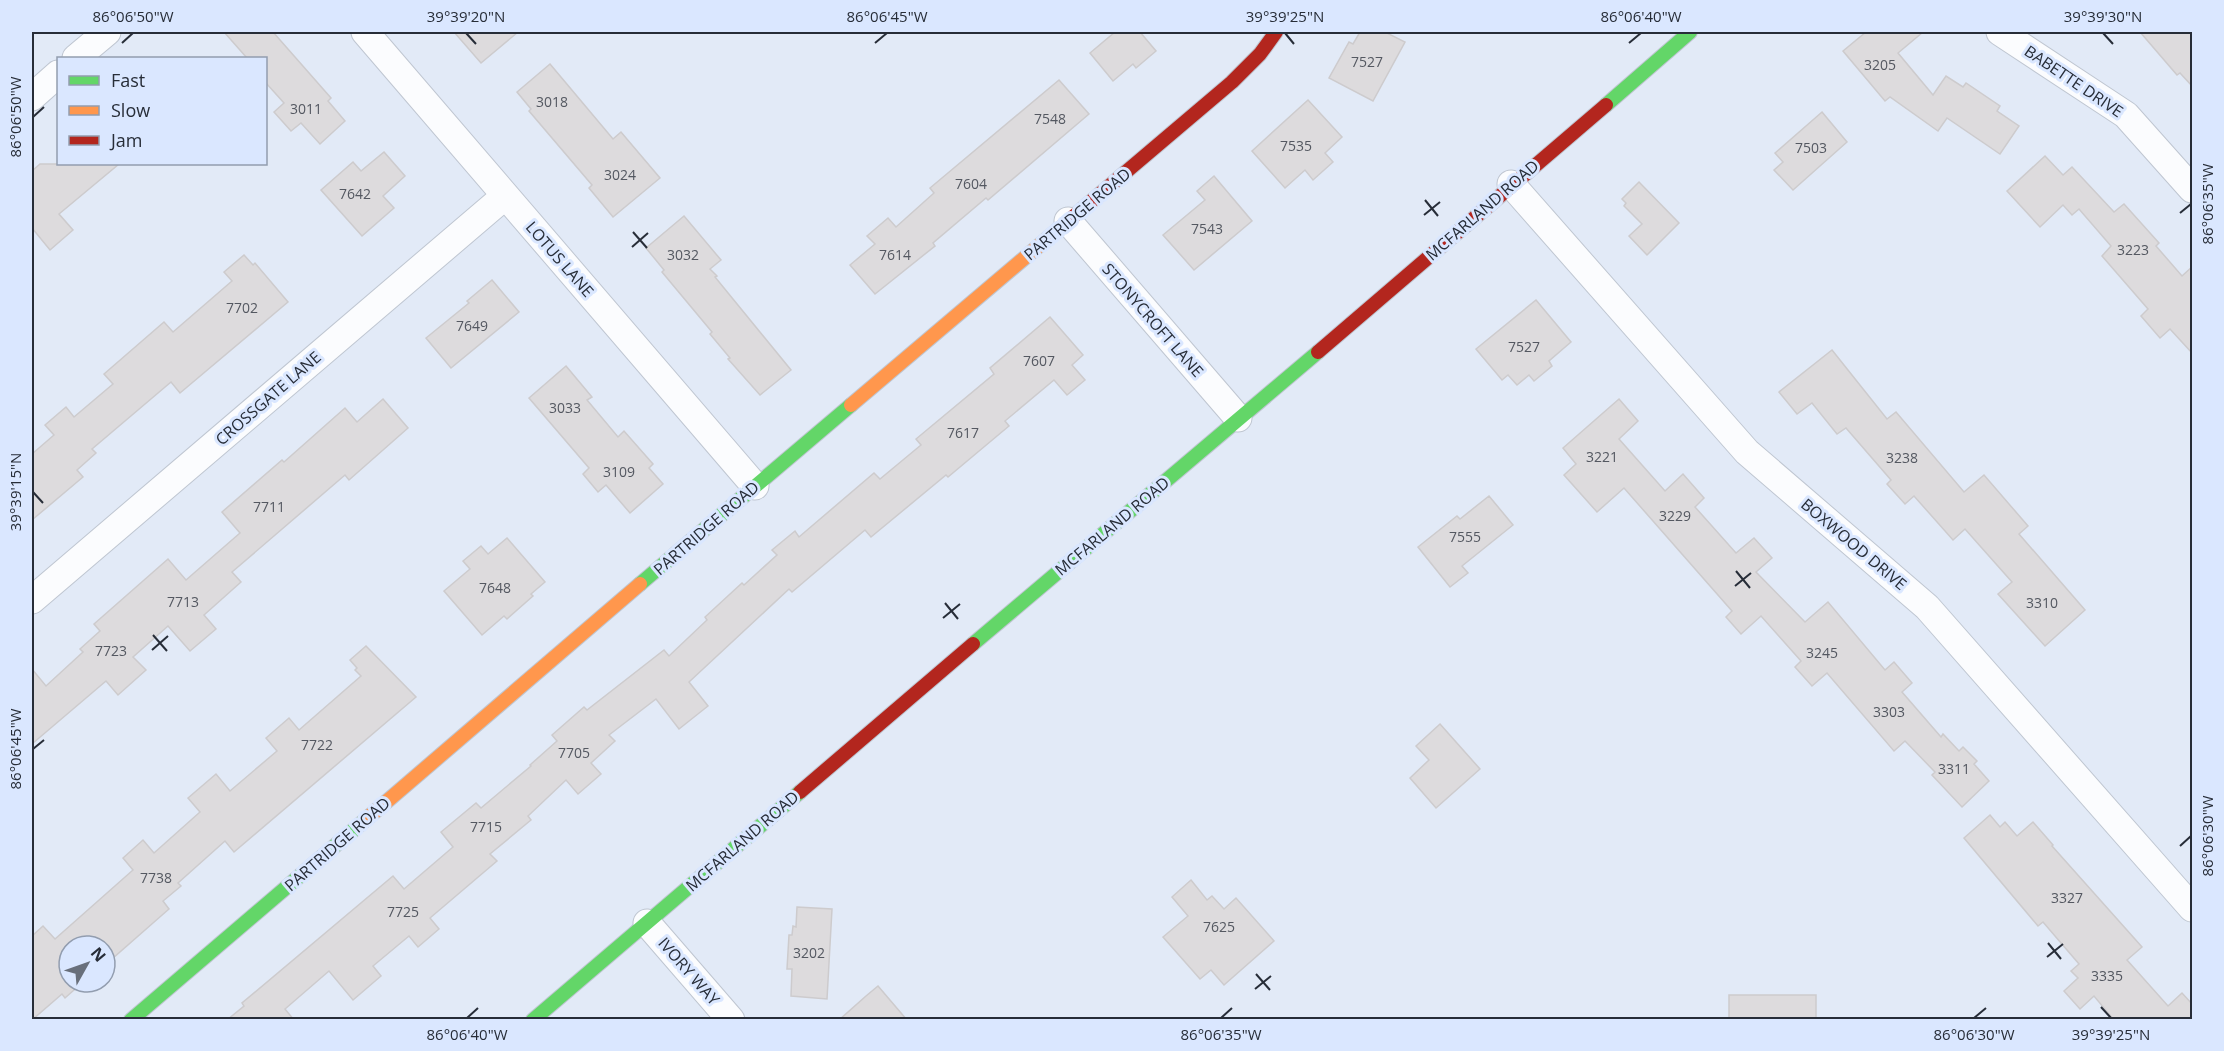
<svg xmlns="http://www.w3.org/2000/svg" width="2224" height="1051" font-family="'Open Sans',sans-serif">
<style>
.building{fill:#dddbdd;stroke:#cdcbcd;stroke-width:1.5}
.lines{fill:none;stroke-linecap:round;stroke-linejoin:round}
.street-casing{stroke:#bfc6d1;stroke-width:29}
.fast-casing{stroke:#bfc6d1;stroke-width:16}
.slow-casing{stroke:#bfc6d1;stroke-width:16}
.jam-casing{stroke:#bfc6d1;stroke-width:16}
.street{stroke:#fbfcfe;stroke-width:27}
.fast{stroke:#63d668;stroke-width:14}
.slow{stroke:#ff974d;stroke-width:14}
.jam{stroke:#b3261e;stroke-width:14}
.ticks{fill:none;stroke:#272d38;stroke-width:2}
.labels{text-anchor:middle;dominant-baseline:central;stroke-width:6;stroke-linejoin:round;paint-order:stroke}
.number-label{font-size:14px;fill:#545861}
.street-label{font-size:16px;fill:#272d38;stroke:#dae7ff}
.neatline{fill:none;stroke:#272d38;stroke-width:2}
.ticks-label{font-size:15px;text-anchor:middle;fill:#272d38}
</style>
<rect width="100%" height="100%" fill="#e2eaf7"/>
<g class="building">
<polygon points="224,32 273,32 331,98 328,101 345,121 320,144 301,123 291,131 274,112 284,103 266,83 266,58 247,58"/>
<polygon points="454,32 518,32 481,63"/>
<polygon points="1115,32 1140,32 1156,51 1136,68 1133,64 1113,81 1090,53"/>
<polygon points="1360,32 1385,32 1405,42 1373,101 1329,78 1349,42 1353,44"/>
<polygon points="1866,32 1923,32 1898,53 1933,95 1946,76 1963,87 1966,83 2000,106 1997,111 2019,126 2000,154 1947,118 1938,131 1890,97 1885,101 1843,51"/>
<polygon points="2140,32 2193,32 2193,87 2180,73 2177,75"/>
<polygon points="550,64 613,139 621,132 660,178 613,217 589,188 592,185 529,111 531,109 517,92"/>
<polygon points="1059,80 1089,114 988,200 986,198 933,243 935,246 875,294 850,265 875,244 867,236 888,218 896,227 934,193 930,188"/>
<polygon points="1308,100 1342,137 1325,153 1333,162 1313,180 1305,170 1285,188 1252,151"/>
<polygon points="1822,112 1847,142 1793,190 1774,170 1783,162 1775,153"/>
<polygon points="384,152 405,176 383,196 394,208 362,236 321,190 353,162 361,171"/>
<polygon points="2045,156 2063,175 2072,167 2114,212 2124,204 2159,243 2156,246 2182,276 2193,266 2193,354 2170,329 2160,338 2141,316 2148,309 2102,256 2111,246 2079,209 2072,215 2063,205 2040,227 2007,191"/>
<polygon points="40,164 119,164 59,214 73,230 50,250 32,228 32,171"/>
<polygon points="1214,176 1252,221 1194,270 1163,235 1205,200 1197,191"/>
<polygon points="1639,182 1679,223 1647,255 1629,236 1642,224 1624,206 1626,203 1622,199"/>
<polygon points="684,216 721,260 710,269 717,276 715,277 791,370 760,395 728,359 730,358 710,334 712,332 662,272 664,270 646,248"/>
<polygon points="244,255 253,265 255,263 288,302 180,393 171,382 92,449 96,453 77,470 83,477 32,520 32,454 54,435 45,425 66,407 74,417 113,384 104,374 164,322 173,332 232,281 224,272"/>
<polygon points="492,280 519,312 451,368 426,338 469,303 467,301"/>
<polygon points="1536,300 1571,342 1549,361 1552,366 1534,381 1529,375 1517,385 1508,375 1502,380 1476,349"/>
<polygon points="1050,317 1083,355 1072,365 1085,380 1067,395 1054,380 1005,421 1009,426 948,477 946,475 871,537 865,530 792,592 789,589 689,682 708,706 679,729 656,699 609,735 615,741 591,763 601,774 578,794 566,780 528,816 531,820 490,854 497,861 430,918 439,929 418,947 409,936 373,966 381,976 353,1000 329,971 285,1009 294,1020 227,1020 244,1006 242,1003 393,876 404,889 453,847 441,832 476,803 481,808 531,766 530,765 557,741 552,735 584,707 587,710 664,650 669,656 707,620 705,617 742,583 744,585 777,555 772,550 795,531 799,537 874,473 880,479 921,445 916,439 994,374 990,368"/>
<polygon points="1832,350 1887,419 1896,412 1964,492 1984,475 2028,526 2019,534 2085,610 2045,646 1998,594 2012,582 1965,529 1953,540 1914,496 1905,504 1887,484 1891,480 1846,428 1837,434 1812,403 1797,414 1779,392"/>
<polygon points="566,366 592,397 587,400 618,437 624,431 653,464 649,468 663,484 630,513 606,485 598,492 583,474 589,468 529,398"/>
<polygon points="383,399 408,428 349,480 345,475 232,572 241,582 204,615 216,629 190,651 168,626 133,657 146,670 118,695 106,681 32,744 32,669 46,686 83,652 80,649 100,631 94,624 168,559 186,580 240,533 222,512 282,460 284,462 345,408 357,422"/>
<polygon points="1619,399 1638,421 1619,439 1665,491 1683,474 1704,498 1695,507 1736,553 1754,538 1772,558 1756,572 1805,622 1828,602 1885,670 1894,662 1912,683 1902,692 1941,737 1943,734 1959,751 1963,747 1977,761 1974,764 1989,781 1962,807 1932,775 1935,772 1905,741 1894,751 1827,673 1812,686 1795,667 1801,661 1761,616 1741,634 1726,617 1732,611 1624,488 1597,512 1564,475 1576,464 1563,448"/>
<polygon points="1489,496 1513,525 1462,566 1468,573 1450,587 1418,547 1457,516 1460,519"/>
<polygon points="507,538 545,582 531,594 533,596 507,619 504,616 482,635 444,591 470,569 463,561 481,546 488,554"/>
<polygon points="366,646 416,697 234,852 225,841 178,883 181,886 163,901 169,909 105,965 105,946 69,946 69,982 83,982 65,998 62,994 32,1020 32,936 43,926 55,939 133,870 123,858 143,840 154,853 200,812 188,798 216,774 230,791 277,751 266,738 289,718 299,730 361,676 355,670 357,668 350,660"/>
<polygon points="1440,724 1480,769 1436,808 1410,778 1429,760 1416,746"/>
<polygon points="1990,815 2000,827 2005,822 2017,836 2033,822 2053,845 2052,846 2142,947 2127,960 2168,1006 2182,993 2193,1005 2193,1020 2114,1020 2094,996 2080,1009 2064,991 2078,978 2071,971 2079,964 2043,922 2038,926 1964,838"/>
<polygon points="1191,880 1207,900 1212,896 1224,909 1236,898 1274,941 1224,985 1211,970 1200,979 1163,937 1188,916 1172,897"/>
<polygon points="797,907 832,909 827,999 791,996 792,969 787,969 789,935 792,935 793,926 796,927"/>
<polygon points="878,986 907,1020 839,1020 866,996"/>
<rect x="1729" y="995" width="87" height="25"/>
</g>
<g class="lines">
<g class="street-casing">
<g id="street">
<polyline points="365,32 755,486"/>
<polyline points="2000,32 2126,115 2192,189"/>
<polyline points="76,58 107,32"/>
<polyline points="32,97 58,74"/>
<polyline points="1511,184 1747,452 1927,607 2192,908"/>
<polyline points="1068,221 1238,418"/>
<polyline points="32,600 505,196"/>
<polyline points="647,923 731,1020"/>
</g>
</g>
<g class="fast-casing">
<g id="fast">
<polyline points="1606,105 1690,32"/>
<polyline points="640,584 851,405"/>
<polyline points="973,644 1318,352"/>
<polyline points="131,1020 364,821"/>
<polyline points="533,1020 800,792"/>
</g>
</g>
<g class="slow-casing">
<g id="slow">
<polyline points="851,405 1061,227"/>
<polyline points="364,821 640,584"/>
</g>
</g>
<g class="jam-casing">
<g id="jam">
<polyline points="1061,227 1232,82 1260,54 1276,32"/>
<polyline points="1318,352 1606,105"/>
<polyline points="800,792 973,644"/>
</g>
</g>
<use href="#street" class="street"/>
<use href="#fast" class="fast"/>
<use href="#slow" class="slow"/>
<use href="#jam" class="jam"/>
</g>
<path class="ticks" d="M466,33L476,44M1285,33L1294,44M2103,33L2113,44M122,43L133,33M875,43L887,33M1629,43L1641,33M33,117L44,107M1425,200L1438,216M2180,213L2191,204M1424,215L1440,202M633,232L647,248M632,247L648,233M33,492L43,503M1736,571L1750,588M1735,586L1751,573M945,603L958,619M943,618L960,604M153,635L167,651M152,650L168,636M33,749L44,740M2180,846L2191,836M2048,943L2061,959M2047,957L2063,944M1256,974L1270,990M1255,989L1271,976M2101,1007L2111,1018M467,1018L478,1008M1221,1018L1232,1008M1974,1018L1986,1008"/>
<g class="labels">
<g class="number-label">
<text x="1367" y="61">7527</text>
<text x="1880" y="64">3205</text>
<text x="552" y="101">3018</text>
<text x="306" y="108">3011</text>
<text x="1050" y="118">7548</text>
<text x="1296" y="145">7535</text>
<text x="1811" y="147">7503</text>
<text x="620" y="174">3024</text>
<text x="971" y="183">7604</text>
<text x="355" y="193">7642</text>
<text x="1207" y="228">7543</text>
<text x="2133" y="249">3223</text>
<text x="683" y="254">3032</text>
<text x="895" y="254">7614</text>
<text x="242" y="307">7702</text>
<text x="472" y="325">7649</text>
<text x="1524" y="346">7527</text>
<text x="1039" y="360">7607</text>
<text x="565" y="407">3033</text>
<text x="963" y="432">7617</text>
<text x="1602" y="456">3221</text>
<text x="1902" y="457">3238</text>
<text x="619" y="471">3109</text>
<text x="269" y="506">7711</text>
<text x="1675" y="515">3229</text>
<text x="1465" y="536">7555</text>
<text x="495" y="587">7648</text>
<text x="183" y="601">7713</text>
<text x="2042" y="602">3310</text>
<text x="111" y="650">7723</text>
<text x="1822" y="652">3245</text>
<text x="1889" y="711">3303</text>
<text x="317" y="744">7722</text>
<text x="574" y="752">7705</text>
<text x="1954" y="768">3311</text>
<text x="486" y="826">7715</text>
<text x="156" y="877">7738</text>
<text x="2067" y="897">3327</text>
<text x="403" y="911">7725</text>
<text x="1219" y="926">7625</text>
<text x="809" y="952">3202</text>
<text x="2107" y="975">3335</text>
</g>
<g class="street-label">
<text transform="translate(2074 81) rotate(34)">BABETTE DRIVE</text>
<text transform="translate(1482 210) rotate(-41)">MCFARLAND ROAD</text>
<text transform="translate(1077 214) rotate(-40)">PARTRIDGE ROAD</text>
<text transform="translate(560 259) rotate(49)">LOTUS LANE</text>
<text transform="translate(1153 320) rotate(49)">STONYCROFT LANE</text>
<text transform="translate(268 398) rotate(-41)">CROSSGATE LANE</text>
<text transform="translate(1112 526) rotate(-40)">MCFARLAND ROAD</text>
<text transform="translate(706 528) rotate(-41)">PARTRIDGE ROAD</text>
<text transform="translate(1854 544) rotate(40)">BOXWOOD DRIVE</text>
<text transform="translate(742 841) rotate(-41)">MCFARLAND ROAD</text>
<text transform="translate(337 844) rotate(-41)">PARTRIDGE ROAD</text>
<text transform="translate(689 971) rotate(49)">IVORY WAY</text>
</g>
</g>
<rect width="2224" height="1051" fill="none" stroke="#dae7ff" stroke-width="66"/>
<rect x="57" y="57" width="210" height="108" fill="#dae7ff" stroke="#929daf" stroke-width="1.5"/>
<rect x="69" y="76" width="30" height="9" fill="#63d668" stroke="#929daf" stroke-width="1.5"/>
<text x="111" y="87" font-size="18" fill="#272d38">Fast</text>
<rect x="69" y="106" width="30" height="9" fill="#ff974d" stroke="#929daf" stroke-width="1.5"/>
<text x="111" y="117" font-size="18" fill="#272d38">Slow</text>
<rect x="69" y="136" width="30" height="9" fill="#b3261e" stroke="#929daf" stroke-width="1.5"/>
<text x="111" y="147" font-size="18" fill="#272d38">Jam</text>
<g transform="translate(87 964) rotate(50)"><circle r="28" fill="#dae7ff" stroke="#929daf" stroke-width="1.5"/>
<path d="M0-4.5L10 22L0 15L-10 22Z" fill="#686f7b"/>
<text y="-9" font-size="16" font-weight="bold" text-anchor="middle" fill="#272d38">N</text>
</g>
<rect x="33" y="33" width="2158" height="985" class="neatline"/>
<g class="ticks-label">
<text x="133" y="22">86°06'50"W</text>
<text x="466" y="22">39°39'20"N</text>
<text x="887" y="22">86°06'45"W</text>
<text x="1285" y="22">39°39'25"N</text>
<text x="1641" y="22">86°06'40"W</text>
<text x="2103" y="22">39°39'30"N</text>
<text transform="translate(16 117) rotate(-90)" y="5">86°06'50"W</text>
<text transform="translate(2208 204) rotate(-90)" y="5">86°06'35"W</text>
<text transform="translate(16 492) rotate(-90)" y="5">39°39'15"N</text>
<text transform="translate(16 749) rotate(-90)" y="5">86°06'45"W</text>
<text transform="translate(2208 836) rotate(-90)" y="5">86°06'30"W</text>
<text x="467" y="1040">86°06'40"W</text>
<text x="1221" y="1040">86°06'35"W</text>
<text x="1974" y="1040">86°06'30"W</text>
<text x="2111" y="1040">39°39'25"N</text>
</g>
</svg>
